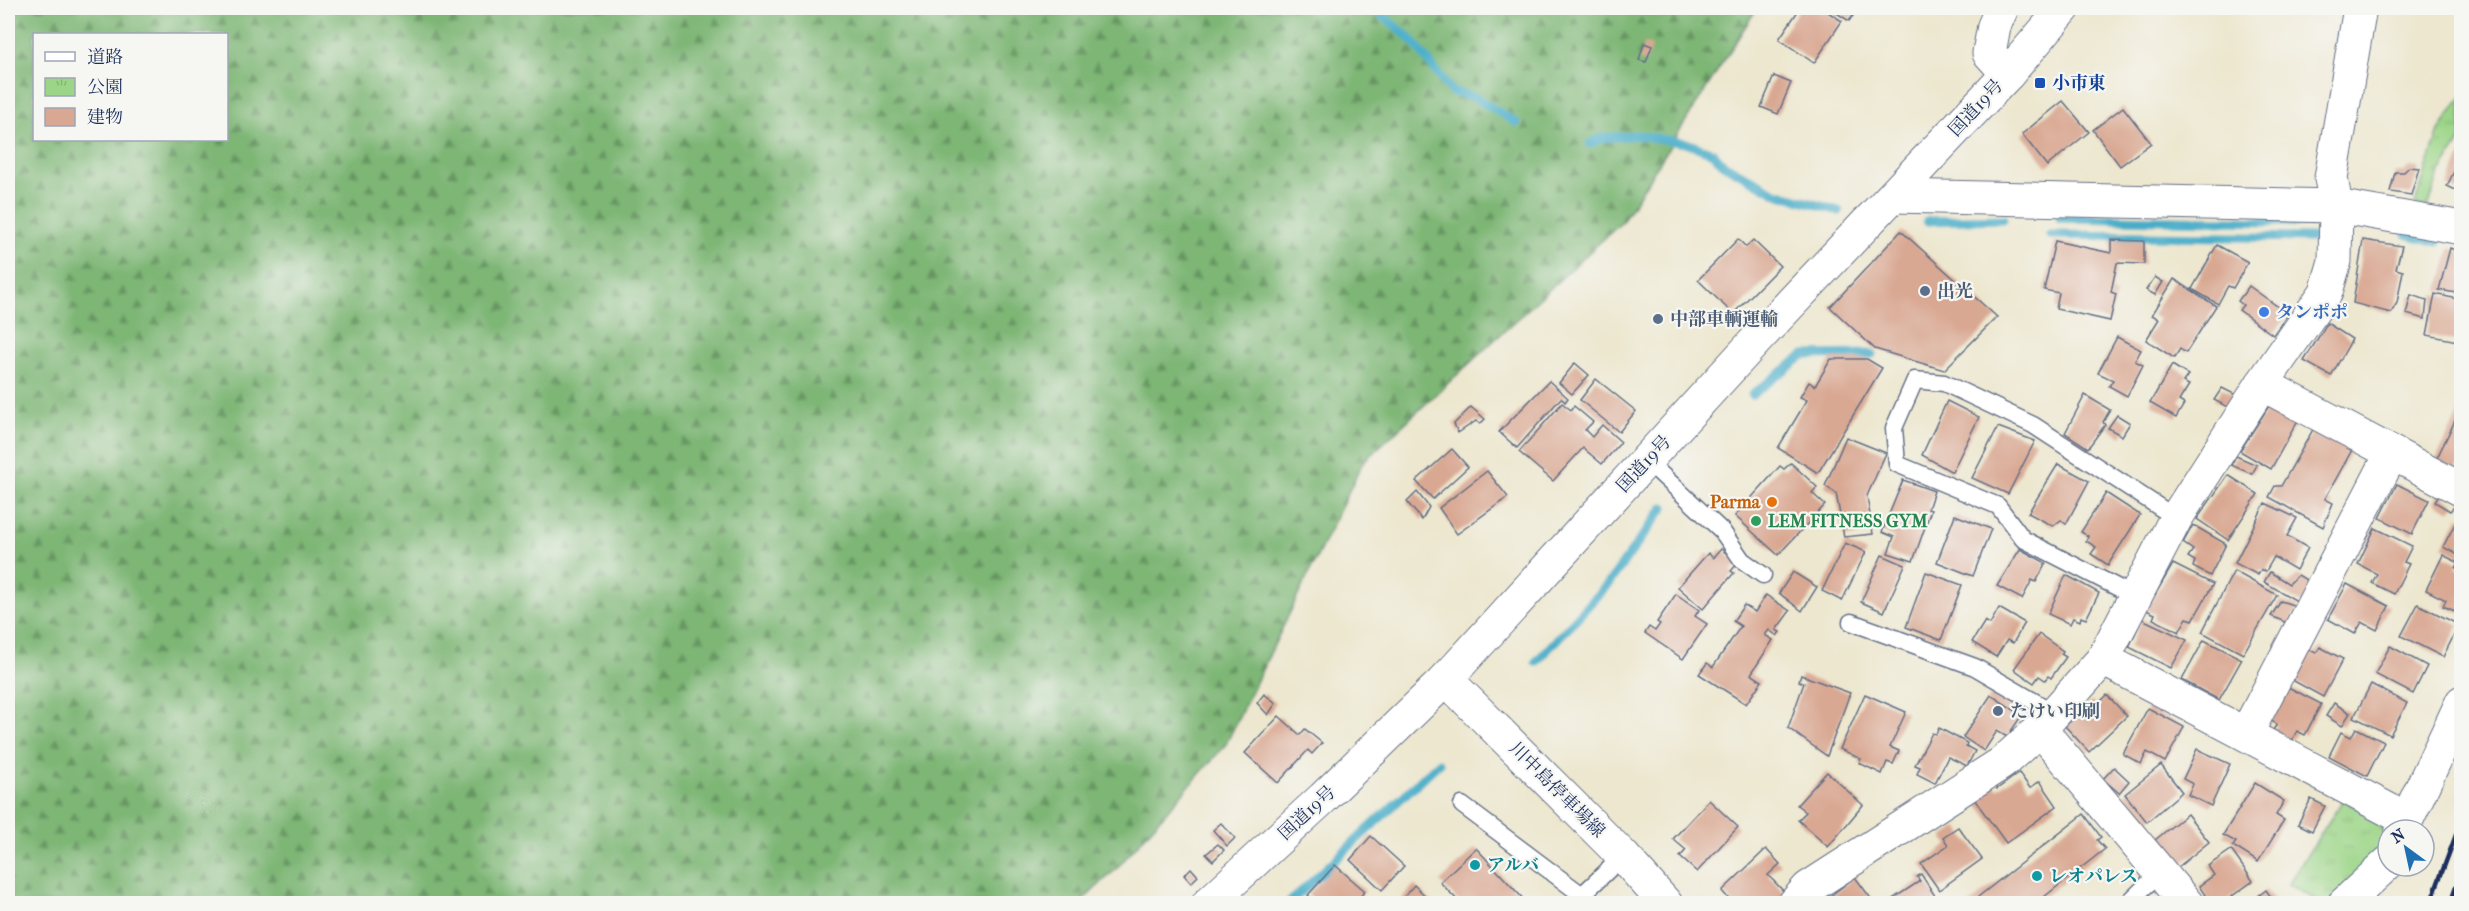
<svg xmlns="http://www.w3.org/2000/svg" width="2469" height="911" font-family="'IM FELL French Canon','Noto Serif JP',serif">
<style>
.forest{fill:url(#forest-firs);stroke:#4c7269;stroke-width:1.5;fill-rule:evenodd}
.park{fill:url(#park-tufts);stroke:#5c8272;stroke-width:1.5}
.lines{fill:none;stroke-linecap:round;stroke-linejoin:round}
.stream{stroke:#49adc9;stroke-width:9}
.building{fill:#d9a893}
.lane-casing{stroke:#646f86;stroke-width:19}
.street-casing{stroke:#646f86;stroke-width:35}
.secondary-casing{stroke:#646f86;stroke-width:35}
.highway-casing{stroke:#646f86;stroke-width:35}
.lane{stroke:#fff;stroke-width:16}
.street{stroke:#fff;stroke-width:33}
.secondary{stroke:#fff;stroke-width:33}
.highway{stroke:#fff;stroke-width:33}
.rail{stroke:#1b2f5e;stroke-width:4.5}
.transit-dot{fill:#1a4fb4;stroke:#f6f6f2;stroke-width:2}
.service-dot{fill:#5c6f8a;stroke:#f6f6f2;stroke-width:2}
.shop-dot{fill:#3f7fe0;stroke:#f6f6f2;stroke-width:2}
.food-dot{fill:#e8710a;stroke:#f6f6f2;stroke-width:2}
.leisure-dot{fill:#2e9e5b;stroke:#f6f6f2;stroke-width:2}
.culture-dot{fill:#0f9aa8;stroke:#f6f6f2;stroke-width:2}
.labels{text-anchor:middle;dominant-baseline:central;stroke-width:4.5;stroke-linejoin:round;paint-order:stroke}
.transit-label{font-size:18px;font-weight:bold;fill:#164399;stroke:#f6f6f2;text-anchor:start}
.street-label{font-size:18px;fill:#1b2f5e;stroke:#f6f6f2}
.service-label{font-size:18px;font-weight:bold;fill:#4e5e75;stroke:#f6f6f2;text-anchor:start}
.shop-label{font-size:18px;font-weight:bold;fill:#366cbe;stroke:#f6f6f2;text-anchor:start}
.food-label{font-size:18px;font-weight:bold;fill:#c56008;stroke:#f6f6f2;text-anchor:end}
.leisure-label{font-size:18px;font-weight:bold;fill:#27864d;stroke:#f6f6f2;text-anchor:start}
.culture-label{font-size:18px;font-weight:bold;fill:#0d838f;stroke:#f6f6f2;text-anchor:start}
</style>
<defs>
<pattern id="forest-firs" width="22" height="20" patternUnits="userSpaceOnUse" patternTransform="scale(1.5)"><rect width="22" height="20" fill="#7db674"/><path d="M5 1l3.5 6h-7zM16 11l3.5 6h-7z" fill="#669462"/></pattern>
<pattern id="park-tufts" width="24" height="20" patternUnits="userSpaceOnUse" patternTransform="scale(1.5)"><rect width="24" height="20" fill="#9cd587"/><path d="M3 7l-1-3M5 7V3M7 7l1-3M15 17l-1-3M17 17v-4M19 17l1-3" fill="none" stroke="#86b777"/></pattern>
</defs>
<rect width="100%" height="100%" fill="#f6f6f2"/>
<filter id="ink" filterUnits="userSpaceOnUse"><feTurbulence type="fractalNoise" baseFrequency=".0167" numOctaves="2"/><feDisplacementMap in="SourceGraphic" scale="12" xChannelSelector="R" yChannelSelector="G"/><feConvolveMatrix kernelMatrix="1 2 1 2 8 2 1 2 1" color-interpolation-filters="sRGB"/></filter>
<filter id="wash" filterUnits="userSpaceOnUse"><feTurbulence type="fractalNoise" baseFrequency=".008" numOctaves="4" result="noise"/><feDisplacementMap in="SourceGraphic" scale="24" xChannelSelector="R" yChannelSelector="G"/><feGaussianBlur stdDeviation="1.35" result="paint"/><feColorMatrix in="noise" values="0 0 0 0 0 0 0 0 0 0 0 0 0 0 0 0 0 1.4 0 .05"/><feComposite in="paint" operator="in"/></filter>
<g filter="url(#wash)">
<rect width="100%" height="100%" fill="#ede7cf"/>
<path class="forest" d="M8,8H1757L1622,222L1363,462L1226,744L1117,868L1079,904L8,903ZM34,34H226V140H34Z"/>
<g class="park">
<polygon points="2461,97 2461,140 2440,172 2428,207 2415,204 2439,131"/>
<polygon points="2343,800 2372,815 2388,837 2378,863 2330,903 2321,903 2288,884"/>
</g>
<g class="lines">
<g class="stream">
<polyline points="1373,8 1411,39 1452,92 1474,97 1517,123"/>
<polyline points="1590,144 1601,138 1637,135 1686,143 1713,153 1723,164 1776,193 1839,211"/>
<polyline points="2060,218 2331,223"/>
<polyline points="1927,221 2003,219"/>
<polyline points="2406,234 2438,242"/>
<polyline points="2050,235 2317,238"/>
<polyline points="1752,395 1804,355 1872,354"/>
<polyline points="1536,662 1608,584 1664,507"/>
<polyline points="1288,904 1439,763"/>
<polyline points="2461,904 2462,901"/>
</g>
</g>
<g id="blocks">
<g class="building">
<polygon points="1800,8 1822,8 1842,21 1814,63 1779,39"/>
<polygon points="1829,8 1859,8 1849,21"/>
<polygon points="1644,43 1652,46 1646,62 1639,60"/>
<polygon points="1774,76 1791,83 1778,114 1761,107"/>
<polygon points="2063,101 2089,132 2047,166 2022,134"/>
<polygon points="2123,107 2151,143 2120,166 2093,130"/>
<polygon points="2462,155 2462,193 2447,186"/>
<polygon points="2409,167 2419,168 2411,195 2390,192 2395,172 2404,172"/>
<polygon points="1901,231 1997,317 1944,370 1875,349 1830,307"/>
<polygon points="1738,239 1746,247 1753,240 1780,266 1733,314 1698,280"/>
<polygon points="2111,240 2144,241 2144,264 2117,263 2111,292 2116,294 2110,321 2056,309 2059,293 2044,290 2055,241 2111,253"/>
<polygon points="2363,240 2402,246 2396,269 2403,271 2397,303 2391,313 2353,303"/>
<polygon points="2217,245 2248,262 2233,288 2228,286 2218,304 2192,289"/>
<polygon points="2450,248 2462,253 2462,294 2439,290"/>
<polygon points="2155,277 2163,282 2155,295 2146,290"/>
<polygon points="2174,279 2216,306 2186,353 2180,349 2174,358 2146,340 2159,319 2152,315"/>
<polygon points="2249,286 2288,314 2273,335 2239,310 2243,305 2238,301"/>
<polygon points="2435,294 2462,300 2462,329 2457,341 2427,335"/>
<polygon points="2411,295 2427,300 2425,319 2406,314"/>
<polygon points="2327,323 2352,339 2331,376 2304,361"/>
<polygon points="2117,337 2141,350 2135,361 2143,365 2127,396 2109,386 2113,380 2098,373"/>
<polygon points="1831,359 1867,359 1882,368 1818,473 1778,448 1807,400 1800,397 1809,382 1815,386"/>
<polygon points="1575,363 1589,375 1572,394 1559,383"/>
<polygon points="2172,365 2188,375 2183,382 2189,385 2179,401 2184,404 2176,418 2150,403"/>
<polygon points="1596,379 1636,411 1619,432 1580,400"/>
<polygon points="1549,381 1568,398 1565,402 1561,398 1517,448 1499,432"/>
<polygon points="2222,388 2240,397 2233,410 2214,400"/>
<polygon points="2085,395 2110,410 2103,422 2105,425 2088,448 2065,433"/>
<polygon points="1947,401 1979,417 1952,472 1922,455"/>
<polygon points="2272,401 2298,420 2271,469 2240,451"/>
<polygon points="1562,403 1571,410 1574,406 1593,422 1585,430 1592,437 1602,425 1621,442 1602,464 1583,448 1553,481 1519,452"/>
<polygon points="2462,406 2462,460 2456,469 2436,460"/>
<polygon points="1471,407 1485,419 1480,424 1476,421 1458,433 1454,424"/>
<polygon points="2117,415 2130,423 2122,436 2108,428"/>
<polygon points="2315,426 2353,448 2325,499 2333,503 2323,527 2269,497 2275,486 2281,486"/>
<polygon points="1998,427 2035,441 2008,494 1972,478"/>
<polygon points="1846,437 1886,453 1867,496 1873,534 1844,537 1836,493 1825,486"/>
<polygon points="1452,449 1468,467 1433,499 1416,481"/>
<polygon points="2236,456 2257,465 2252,474 2231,465"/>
<polygon points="1791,463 1817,487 1812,493 1825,505 1778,555 1735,516 1780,466 1784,469"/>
<polygon points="2058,464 2089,481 2066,524 2061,520 2053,526 2028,513"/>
<polygon points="1487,471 1508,497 1457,534 1439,508"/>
<polygon points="2228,475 2258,494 2228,540 2197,519"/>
<polygon points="1903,480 1934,491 1928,509 1931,510 1913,561 1888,553 1894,537 1882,532"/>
<polygon points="2397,484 2429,500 2412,534 2380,518"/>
<polygon points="1417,492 1429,507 1422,520 1407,502"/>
<polygon points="2106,493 2140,515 2108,565 2091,554 2096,547 2086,541 2088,536 2081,532"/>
<polygon points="2440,494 2456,505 2450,511 2435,502"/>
<polygon points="2265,503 2297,518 2287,536 2308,548 2296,570 2274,557 2266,571 2261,570 2258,575 2235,563"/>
<polygon points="1955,515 1991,529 1973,576 1937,562"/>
<polygon points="2459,516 2462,517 2462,557 2443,547"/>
<polygon points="2193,525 2226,544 2210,576 2193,567 2195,561 2188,557 2193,550 2183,543"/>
<polygon points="2375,528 2412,546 2404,562 2409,564 2394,594 2372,583 2377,574 2358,564"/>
<polygon points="1845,543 1866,552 1842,601 1822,591"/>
<polygon points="1721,549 1738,563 1731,571 1734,573 1703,609 1678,587 1708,553 1713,558"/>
<polygon points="2020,549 2046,563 2036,582 2032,580 2022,599 1997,586"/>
<polygon points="1882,555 1905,565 1884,612 1861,602"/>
<polygon points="2443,555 2459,563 2456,568 2462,570 2462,614 2443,606 2446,600 2426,590"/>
<polygon points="2173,564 2213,584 2193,620 2187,618 2179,632 2153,619 2155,614 2146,610"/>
<polygon points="2234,571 2277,595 2243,654 2202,632"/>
<polygon points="1793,572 1817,587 1802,611 1779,593"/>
<polygon points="1926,572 1962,585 1941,640 1906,627"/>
<polygon points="2270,572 2289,584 2298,575 2313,584 2302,604 2264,582"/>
<polygon points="2066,575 2099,593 2086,619 2081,617 2080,621 2073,618 2070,624 2048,614"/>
<polygon points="2347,584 2389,606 2377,630 2362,622 2355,634 2328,619"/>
<polygon points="1676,594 1699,610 1695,616 1707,624 1683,659 1645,633 1649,627 1655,631 1660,624 1657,622"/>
<polygon points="1766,595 1790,611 1776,630 1780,632 1777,636 1769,630 1765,635 1773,640 1751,674 1762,681 1746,704 1699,674 1707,663 1713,667 1741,626 1733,621 1744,605 1755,612"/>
<polygon points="2281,601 2299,607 2289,624 2271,616"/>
<polygon points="2418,604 2459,625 2443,657 2401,636"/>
<polygon points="1999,608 2025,623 2013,643 2007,640 1996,657 1972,642 1985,621 1990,624"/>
<polygon points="2142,619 2187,640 2171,668 2129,647"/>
<polygon points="2039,634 2063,651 2061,654 2066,657 2051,678 2048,676 2045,680 2039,676 2034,683 2014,669"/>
<polygon points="2204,640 2242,659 2219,700 2182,680"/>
<polygon points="2390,646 2427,666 2413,694 2375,674"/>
<polygon points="2320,647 2343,659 2323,697 2292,680 2308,649 2316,653"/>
<polygon points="1801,675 1850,693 1827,756 1788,728 1804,683 1799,681"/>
<polygon points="2371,684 2407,703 2390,735 2354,717"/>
<polygon points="2288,687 2321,704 2305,735 2297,731 2292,740 2273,730 2277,724 2271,721"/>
<polygon points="1264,694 1276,703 1268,715 1257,703"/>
<polygon points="1865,694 1906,712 1890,747 1899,751 1893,764 1887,762 1882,774 1859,763 1861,759 1840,749"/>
<polygon points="1991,695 2022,715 2007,737 1997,731 1984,751 1963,737"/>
<polygon points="2107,695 2127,716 2089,752 2065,726 2092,702 2096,706"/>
<polygon points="2334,703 2350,713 2342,726 2326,716"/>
<polygon points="2148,708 2184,727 2165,762 2147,752 2141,764 2123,754"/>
<polygon points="1279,716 1300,735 1305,729 1322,743 1312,754 1308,750 1278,783 1245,753"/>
<polygon points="1939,728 1967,743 1966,746 1975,751 1967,766 1948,757 1935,783 1917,774 1920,767 1915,765 1932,733 1936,734"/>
<polygon points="2356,728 2384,742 2367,776 2329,756 2341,732 2351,737"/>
<polygon points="2197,749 2230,764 2211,806 2188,795 2193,784 2183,779"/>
<polygon points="2161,765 2182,792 2147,822 2125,794"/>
<polygon points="2114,767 2129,781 2119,793 2103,779"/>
<polygon points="1827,772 1863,805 1828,847 1798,820 1806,812 1797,805"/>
<polygon points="2019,773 2030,788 2040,781 2057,806 2006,843 1974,799 1994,785 1997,789"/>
<polygon points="2255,783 2284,801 2276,815 2284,820 2258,862 2233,846 2236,842 2223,835"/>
<polygon points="2311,799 2325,806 2312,831 2298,824"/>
<polygon points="1709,800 1738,827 1697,872 1680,857 1686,850 1673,839"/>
<polygon points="2084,814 2101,837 2097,840 2105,849 2035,904 1969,904"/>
<polygon points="2187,814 2209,842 2177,868 2155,840"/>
<polygon points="1221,823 1235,838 1227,846 1213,830"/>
<polygon points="1958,827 1982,859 1939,890 1921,864 1948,845 1943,837"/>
<polygon points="1371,836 1404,866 1382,890 1350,860"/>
<polygon points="1218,844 1224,850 1213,861 1206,854"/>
<polygon points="1476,848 1528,904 1461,904 1440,882"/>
<polygon points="1766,849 1780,864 1768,875 1788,896 1780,904 1733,904 1722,891"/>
<polygon points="2231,850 2253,881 2221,904 2211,904 2199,886 2214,875 2208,866"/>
<polygon points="1335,865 1365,891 1354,904 1317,904 1308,895"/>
<polygon points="1191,868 1198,876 1191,883 1184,875"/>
<polygon points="1921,874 1937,899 1931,904 1893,904 1891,900 1920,881 1917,877"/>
<polygon points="1855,877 1875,904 1820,904"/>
<polygon points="1414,885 1434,904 1398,904"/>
<polygon points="2266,890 2276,904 2248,904"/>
</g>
</g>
</g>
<g filter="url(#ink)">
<use href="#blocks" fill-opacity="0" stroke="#646f86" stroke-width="1.5"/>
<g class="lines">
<g class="lane-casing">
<g id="lane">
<polyline points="1647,461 1722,531 1742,560 1763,575"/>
<polyline points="2134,596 2023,539 1998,506 1897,464 1894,428 1915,380 1944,383 2033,425 2176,518"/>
<polyline points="1851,622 1975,667 2054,713"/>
<polyline points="1462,805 1582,895 1623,856"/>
<polyline points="2127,904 2160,872"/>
</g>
</g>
<g class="street-casing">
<g id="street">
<polyline points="2002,8 1994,26 1989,53 2008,74"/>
<polyline points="1894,196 2336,206 2462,228"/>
<polyline points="2262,384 2462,490"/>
<polyline points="2103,659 2406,819"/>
<polyline points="2040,729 2187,904"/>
<polyline points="2246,734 2392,453"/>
<polyline points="2402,830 2462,702"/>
<polyline points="1794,904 1808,888 2002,763 2040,729 2103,659 2176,518 2262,384 2326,292 2335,261 2336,206 2331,178 2360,8"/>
<polyline points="2344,904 2388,863"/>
</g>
</g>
<g class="secondary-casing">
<polyline id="secondary" points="1446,679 1623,856 1666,904"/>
</g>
<g class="highway-casing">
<polyline id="highway" points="1208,904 1323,798 1446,679 1759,337 2008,74 2064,8"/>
</g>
<use href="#lane" class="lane"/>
<use href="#street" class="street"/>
<use href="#secondary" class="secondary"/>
<use href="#highway" class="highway"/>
<g class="rail">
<polyline points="2430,904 2462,819"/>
<polyline points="2450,904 2462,870"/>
</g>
</g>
</g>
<rect class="transit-dot" x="2034" y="77" width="12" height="12" rx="3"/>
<g class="service-dot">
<circle cx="1925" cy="291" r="6"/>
<circle cx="1658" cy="319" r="6"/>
<circle cx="1998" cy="711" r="6"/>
</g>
<circle class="shop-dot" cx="2264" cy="312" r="6"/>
<circle class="food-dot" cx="1772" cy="502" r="6"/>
<circle class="leisure-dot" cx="1756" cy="521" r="6"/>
<g class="culture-dot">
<circle cx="1475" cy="865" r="6"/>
<circle cx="2037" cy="876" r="6"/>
</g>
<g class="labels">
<g class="transit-label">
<text x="2052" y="83">小市東</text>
</g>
<g class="street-label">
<text transform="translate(1976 108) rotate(-47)">国道19号</text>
<text transform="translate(1644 464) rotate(-47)">国道19号</text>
<text transform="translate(1557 790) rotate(45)">川中島停車場線</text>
<text transform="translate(1307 813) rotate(-43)">国道19号</text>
</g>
<g class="service-label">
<text x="1937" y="291">出光</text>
<text x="1670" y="319">中部車輌運輸</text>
<text x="2010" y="711">たけい印刷</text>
</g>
<g class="shop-label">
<text x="2276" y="312">タンポポ</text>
</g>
<g class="food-label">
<text x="1760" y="502">Parma</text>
</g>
<g class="leisure-label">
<text x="1768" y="521">LEM FITNESS GYM</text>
</g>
<g class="culture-label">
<text x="1487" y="865">アルバ</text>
<text x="2049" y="876">レオパレス</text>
</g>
</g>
<rect width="2469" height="911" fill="none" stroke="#f6f6f2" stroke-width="30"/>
<rect x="33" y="33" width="195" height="108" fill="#f6f6f2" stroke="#9ea6b7" stroke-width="1.5"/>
<rect x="45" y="52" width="30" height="9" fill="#ffffff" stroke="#9ea6b7" stroke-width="1.5"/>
<text x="87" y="63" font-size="18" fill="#1b2f5e">道路</text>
<rect x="45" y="78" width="30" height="18" fill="url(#park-tufts)" stroke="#9ea6b7" stroke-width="1.5"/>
<text x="87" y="93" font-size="18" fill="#1b2f5e">公園</text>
<rect x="45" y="108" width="30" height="18" fill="#d9a893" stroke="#9ea6b7" stroke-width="1.5"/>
<text x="87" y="123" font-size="18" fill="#1b2f5e">建物</text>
<g transform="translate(2406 848) rotate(327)"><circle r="28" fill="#f6f6f2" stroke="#9ea6b7" stroke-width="1.5"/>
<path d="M0-4.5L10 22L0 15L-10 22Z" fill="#1f6fb2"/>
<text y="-9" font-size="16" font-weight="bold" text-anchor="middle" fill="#1b2f5e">N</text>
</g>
</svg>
